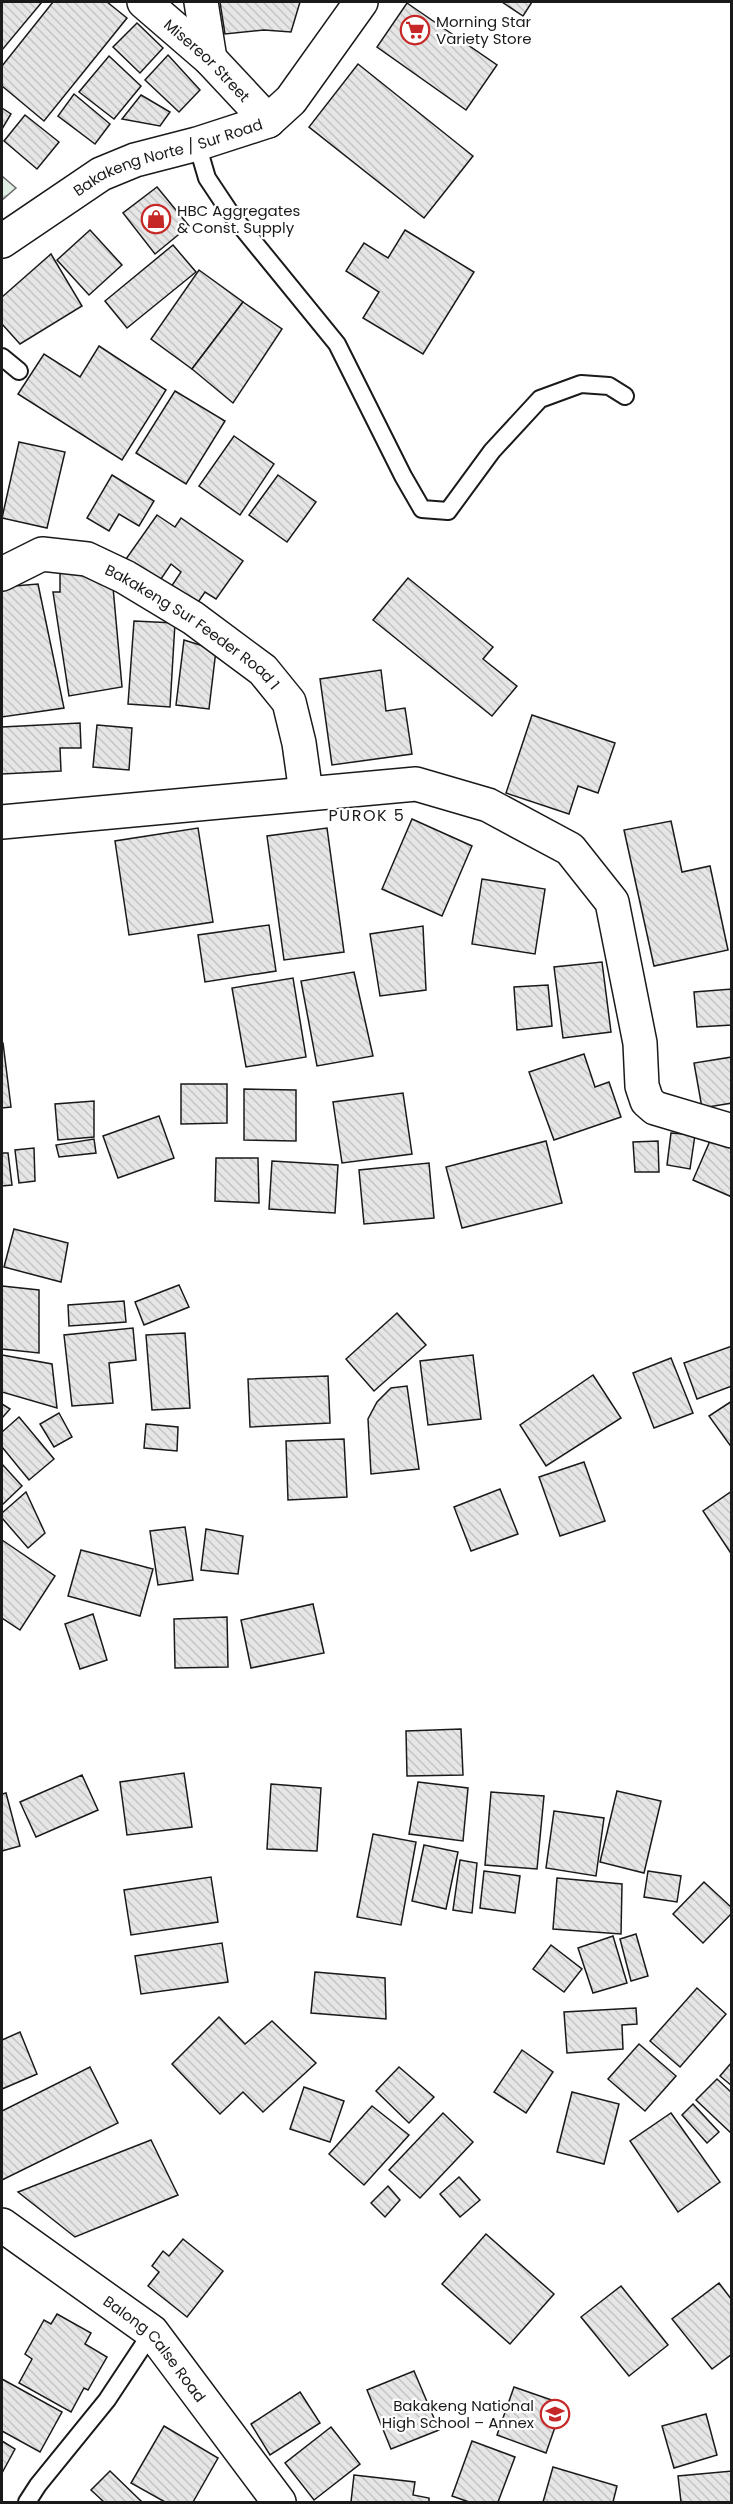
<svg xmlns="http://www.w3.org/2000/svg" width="733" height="2504" font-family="Poppins,sans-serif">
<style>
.cemetery{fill:url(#cemetery-stones);stroke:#6a6a6a;stroke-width:1.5}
.building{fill:url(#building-back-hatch);stroke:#1a1a1a;stroke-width:1.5}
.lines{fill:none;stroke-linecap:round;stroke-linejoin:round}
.service-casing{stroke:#1a1a1a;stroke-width:20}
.minor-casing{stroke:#1a1a1a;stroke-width:36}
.secondary-casing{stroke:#1a1a1a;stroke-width:36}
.service{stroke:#fff;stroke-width:16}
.minor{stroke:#fff;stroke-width:33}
.secondary{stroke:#fff;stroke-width:33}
.labels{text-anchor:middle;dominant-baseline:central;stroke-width:4.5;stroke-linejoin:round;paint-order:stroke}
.poi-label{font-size:15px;fill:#1a1a1a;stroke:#fff;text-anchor:start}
.street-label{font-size:15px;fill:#1a1a1a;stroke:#fff}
.neighbourhood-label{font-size:16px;letter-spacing:1.5px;fill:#1a1a1a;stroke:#fff}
</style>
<defs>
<pattern id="cemetery-stones" width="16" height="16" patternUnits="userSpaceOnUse" patternTransform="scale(1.5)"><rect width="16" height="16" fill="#e0efe3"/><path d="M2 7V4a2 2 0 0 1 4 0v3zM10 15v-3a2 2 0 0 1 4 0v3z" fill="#c0ccc2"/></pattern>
<pattern id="building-back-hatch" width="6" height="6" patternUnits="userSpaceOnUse" patternTransform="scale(1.5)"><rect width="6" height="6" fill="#e6e6e6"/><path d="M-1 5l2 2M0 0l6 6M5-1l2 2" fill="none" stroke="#c5c5c5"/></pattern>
</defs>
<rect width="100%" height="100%" fill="#fff"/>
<polygon class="cemetery" points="2,176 16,188 2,200"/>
<g class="building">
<polygon points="2,2 42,2 2,50"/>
<polygon points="53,2 107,2 127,18 44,121 2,86 2,66"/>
<polygon points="220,2 300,2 291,32 264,30 225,34"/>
<polygon points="502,2 532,2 523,16"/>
<polygon points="407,3 497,65 466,110 377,47"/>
<polygon points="137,23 163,48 140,73 113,47"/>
<polygon points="168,55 200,90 179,112 145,80"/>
<polygon points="109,56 141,86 114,119 79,92"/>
<polygon points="358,64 473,156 424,218 309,127"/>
<polygon points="74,94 110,124 95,144 58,116"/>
<polygon points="141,95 170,112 160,126 122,119"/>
<polygon points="2,108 11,114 2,129"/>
<polygon points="25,115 59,142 37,169 4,141"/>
<polygon points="157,187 189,226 155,254 123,213"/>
<polygon points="90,230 122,265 89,295 57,260"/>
<polygon points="405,230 474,272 423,354 363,318 379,292 346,271 364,243 388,258"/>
<polygon points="173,245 196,272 127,328 105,301"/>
<polygon points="51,254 82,306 20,344 2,324 2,297"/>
<polygon points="199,270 243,302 192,369 151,339"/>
<polygon points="243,302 282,329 233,403 192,369"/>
<polygon points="99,346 166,390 122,460 18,394 44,354 80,377"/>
<polygon points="175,391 225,421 186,484 136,453"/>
<polygon points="234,436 274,464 240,515 199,486"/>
<polygon points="19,442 65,452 47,528 2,518"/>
<polygon points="112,475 154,501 139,526 119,514 109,531 87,518"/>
<polygon points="278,475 316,502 287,542 249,515"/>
<polygon points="157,515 175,527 181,518 243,561 216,599 205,592 192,611 167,593 181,572 171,564 159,582 126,559"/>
<polygon points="60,564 112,576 122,687 69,696 53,592 60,592"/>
<polygon points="408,578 493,647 483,659 517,686 492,716 373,620"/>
<polygon points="38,584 64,708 2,717 2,587"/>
<polygon points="134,621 175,623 170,707 128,704"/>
<polygon points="184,640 216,650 209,709 176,705"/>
<polygon points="381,670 386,711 405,708 412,754 332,765 320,679"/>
<polygon points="532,715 615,743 598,793 578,786 569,814 506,793"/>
<polygon points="80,723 81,748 60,748 61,771 2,774 2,727"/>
<polygon points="97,725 132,728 129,770 93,767"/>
<polygon points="412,819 472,846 442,916 382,889"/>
<polygon points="671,821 682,872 710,866 728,950 654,966 624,830"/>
<polygon points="198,828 213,922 129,935 115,841"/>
<polygon points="327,828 344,952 284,960 267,836"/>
<polygon points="482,879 545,889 535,954 472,944"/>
<polygon points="269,925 276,971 205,982 198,935"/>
<polygon points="423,926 426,990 380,996 370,934"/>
<polygon points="602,962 611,1032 563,1038 554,967"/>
<polygon points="354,972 373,1056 317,1066 301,981"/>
<polygon points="293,978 306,1057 246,1067 232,988"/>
<polygon points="548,985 552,1026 517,1030 514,987"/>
<polygon points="732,989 732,1025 697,1027 694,992"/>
<polygon points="2,1043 3,1043 11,1107 2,1108"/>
<polygon points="584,1054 595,1087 609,1082 621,1117 554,1140 529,1072"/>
<polygon points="732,1057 732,1103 702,1108 694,1063"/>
<polygon points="181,1084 227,1084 227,1123 181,1124"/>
<polygon points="244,1089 296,1090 296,1141 244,1140"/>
<polygon points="403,1093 412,1154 342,1163 333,1102"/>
<polygon points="94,1101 94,1137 58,1140 55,1104"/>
<polygon points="159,1116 174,1158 118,1178 103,1136"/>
<polygon points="671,1133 695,1135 690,1169 667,1165"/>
<polygon points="713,1134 732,1142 732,1197 693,1180"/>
<polygon points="94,1139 96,1153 59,1157 56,1145"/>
<polygon points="546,1141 562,1203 462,1228 446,1167"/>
<polygon points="658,1141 659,1172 635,1172 633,1142"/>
<polygon points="34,1148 35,1181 19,1183 15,1150"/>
<polygon points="2,1153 8,1153 12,1185 2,1186"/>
<polygon points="216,1158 258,1158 259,1203 215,1201"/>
<polygon points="272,1161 338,1165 335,1213 269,1209"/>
<polygon points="429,1163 434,1218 364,1224 359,1170"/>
<polygon points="14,1229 68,1243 61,1282 4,1267"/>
<polygon points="179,1285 189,1307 144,1325 135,1302"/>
<polygon points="2,1286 39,1290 39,1353 2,1349"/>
<polygon points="124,1301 126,1322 69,1326 68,1305"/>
<polygon points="397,1313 426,1345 374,1391 346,1359"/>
<polygon points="133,1328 136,1360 109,1363 113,1403 72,1406 64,1335"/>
<polygon points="185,1333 190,1408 152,1410 146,1335"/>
<polygon points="732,1346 732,1386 697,1399 684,1363"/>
<polygon points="2,1355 52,1364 57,1408 2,1392"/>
<polygon points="473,1355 481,1419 428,1425 420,1361"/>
<polygon points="671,1358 693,1413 654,1428 633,1373"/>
<polygon points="593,1375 621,1418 546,1466 520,1425"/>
<polygon points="328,1376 330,1423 250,1427 248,1379"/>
<polygon points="407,1386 419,1469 371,1474 368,1419 377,1402 391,1388"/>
<polygon points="732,1401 732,1448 709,1416"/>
<polygon points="2,1404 10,1409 2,1418"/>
<polygon points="59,1413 72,1437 54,1447 40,1424"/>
<polygon points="19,1417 54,1459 29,1480 2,1447 2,1432"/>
<polygon points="146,1424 178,1427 177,1451 144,1448"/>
<polygon points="344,1439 347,1497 288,1500 286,1441"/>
<polygon points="584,1462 605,1521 560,1536 539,1477"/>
<polygon points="2,1464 22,1486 2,1505"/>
<polygon points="500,1489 518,1534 471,1551 454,1507"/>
<polygon points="732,1491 732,1555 703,1511"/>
<polygon points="26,1492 45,1533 28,1548 2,1518 2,1513"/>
<polygon points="185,1527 193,1580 158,1585 150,1531"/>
<polygon points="206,1529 243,1536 238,1574 201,1570"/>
<polygon points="2,1540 55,1576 20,1630 2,1618"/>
<polygon points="81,1550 153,1569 140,1616 68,1596"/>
<polygon points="313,1604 324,1653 251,1668 241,1620"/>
<polygon points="93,1614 107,1660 80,1669 65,1624"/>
<polygon points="227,1617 228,1667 175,1668 174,1619"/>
<polygon points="461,1729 463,1775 407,1776 406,1731"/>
<polygon points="184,1773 192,1827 127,1835 120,1782"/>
<polygon points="82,1775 98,1810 36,1837 20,1802"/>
<polygon points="418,1782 468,1788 463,1841 409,1834"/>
<polygon points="271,1784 321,1788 317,1851 267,1849"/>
<polygon points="617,1791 661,1801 644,1873 600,1862"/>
<polygon points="491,1792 544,1796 537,1869 485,1865"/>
<polygon points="6,1793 20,1846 2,1851 2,1794"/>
<polygon points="554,1811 604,1818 596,1876 546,1868"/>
<polygon points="373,1834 416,1842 401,1925 357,1917"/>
<polygon points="424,1845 458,1852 446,1909 412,1901"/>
<polygon points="460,1860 477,1863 472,1913 453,1910"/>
<polygon points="484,1871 520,1876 515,1913 480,1908"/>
<polygon points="648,1871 681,1876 677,1902 644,1897"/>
<polygon points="211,1877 218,1922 131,1935 124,1890"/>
<polygon points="557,1878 622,1884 621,1934 553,1929"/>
<polygon points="704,1882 732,1908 732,1913 703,1943 673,1914"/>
<polygon points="636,1934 648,1976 631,1981 620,1939"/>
<polygon points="613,1936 627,1983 593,1993 578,1948"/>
<polygon points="222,1943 228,1982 141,1994 135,1956"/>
<polygon points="551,1945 582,1969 564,1992 533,1969"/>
<polygon points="315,1972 385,1978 386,2019 311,2013"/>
<polygon points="697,1988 726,2014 680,2067 650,2041"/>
<polygon points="636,2008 637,2024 622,2025 623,2049 567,2053 564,2012"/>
<polygon points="219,2017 245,2044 272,2021 316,2063 263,2112 243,2092 220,2114 172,2064"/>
<polygon points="20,2032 37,2074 2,2089 2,2040"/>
<polygon points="639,2044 676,2076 645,2111 608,2079"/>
<polygon points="522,2050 553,2072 526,2113 494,2092"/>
<polygon points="732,2062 732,2086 720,2076"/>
<polygon points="90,2067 118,2123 2,2180 2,2111"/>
<polygon points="399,2067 434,2097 409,2123 376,2091"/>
<polygon points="717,2079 732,2093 732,2134 696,2100"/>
<polygon points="304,2087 344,2101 330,2142 290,2129"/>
<polygon points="572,2092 619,2104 604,2164 557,2152"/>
<polygon points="693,2104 719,2132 707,2143 682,2115"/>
<polygon points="372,2106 409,2135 364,2185 329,2154"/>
<polygon points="443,2113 473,2142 420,2198 389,2170"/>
<polygon points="671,2113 720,2182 678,2212 630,2141"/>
<polygon points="151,2140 178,2195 75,2237 18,2192"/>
<polygon points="459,2177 480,2200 460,2217 440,2194"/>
<polygon points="388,2186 400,2200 385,2217 371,2203"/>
<polygon points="486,2234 554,2294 510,2344 442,2284"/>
<polygon points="183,2239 223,2271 187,2317 148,2286 159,2272 152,2266 163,2251 169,2256"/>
<polygon points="719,2283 732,2300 732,2354 712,2369 672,2319"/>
<polygon points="621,2286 668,2345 629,2376 581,2317"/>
<polygon points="57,2314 91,2333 85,2344 107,2357 88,2390 84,2388 71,2412 19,2383 32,2359 25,2354 44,2320 51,2324"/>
<polygon points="414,2371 439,2430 391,2449 367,2390"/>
<polygon points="2,2379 62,2412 40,2452 2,2431"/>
<polygon points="514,2387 563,2404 546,2453 497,2435"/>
<polygon points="300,2392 320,2423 270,2455 251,2424"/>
<polygon points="706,2414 717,2455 674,2468 662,2426"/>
<polygon points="164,2426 218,2458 193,2502 165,2502 131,2483"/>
<polygon points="331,2427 360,2464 314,2500 285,2463"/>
<polygon points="2,2441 15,2449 2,2473"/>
<polygon points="472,2441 515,2457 498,2502 469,2502 452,2496"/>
<polygon points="553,2467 617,2486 613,2502 543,2502"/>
<polygon points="110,2471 142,2502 104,2502 91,2490"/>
<polygon points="732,2471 732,2502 681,2502 678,2476"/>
<polygon points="354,2475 415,2482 413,2495 429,2498 429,2502 351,2502"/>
</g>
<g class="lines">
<g class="service-casing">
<g id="service">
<polyline points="197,144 207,178 231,214 337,344 403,476 422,509 448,511 492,451 540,399 581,384 609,386 625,396"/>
<polyline points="2,357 19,371"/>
<polyline points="27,2502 38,2485 107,2400 152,2332"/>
</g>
</g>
<g class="minor-casing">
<g id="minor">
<path id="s1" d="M144,2L210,59L268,121"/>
<polyline points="201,2 210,59"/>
<path id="s2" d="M2,574L42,554L87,559L125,577L193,618L263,670L289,702L299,743L306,793"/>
<polyline points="2,822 416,784 488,805 570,849 612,902 640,1043 642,1086 647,1101 655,1108 732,1131"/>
<path id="s3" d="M2,2225L152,2332L279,2502"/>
</g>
</g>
<g class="secondary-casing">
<g id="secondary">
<path id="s4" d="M2,241L101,174L135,160L197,144L268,121L291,100L361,2"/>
</g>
</g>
<use href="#service" class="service"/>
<use href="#minor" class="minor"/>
<use href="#secondary" class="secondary"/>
</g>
<defs>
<g id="supermarket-ring" transform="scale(1.5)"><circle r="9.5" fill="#fff" stroke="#c62828" stroke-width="1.5"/><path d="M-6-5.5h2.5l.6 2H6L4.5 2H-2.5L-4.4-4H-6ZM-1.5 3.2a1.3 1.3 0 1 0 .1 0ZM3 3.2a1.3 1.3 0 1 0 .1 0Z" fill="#c62828"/></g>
<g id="shop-ring" transform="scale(1.5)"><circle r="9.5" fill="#fff" stroke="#c62828" stroke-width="1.5"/><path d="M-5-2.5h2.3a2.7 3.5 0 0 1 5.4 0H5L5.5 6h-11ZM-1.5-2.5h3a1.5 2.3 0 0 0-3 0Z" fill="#c62828"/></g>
<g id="school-ring" transform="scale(1.5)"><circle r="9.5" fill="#fff" stroke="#c62828" stroke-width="1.5"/><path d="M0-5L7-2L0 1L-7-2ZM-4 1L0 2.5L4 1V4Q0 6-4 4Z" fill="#c62828"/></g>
</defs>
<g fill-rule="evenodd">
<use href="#supermarket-ring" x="415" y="30"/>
<use href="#shop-ring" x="156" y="219"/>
<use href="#school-ring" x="555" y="2414"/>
</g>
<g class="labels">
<g class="poi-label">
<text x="436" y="21">Morning Star<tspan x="436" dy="17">Variety Store</tspan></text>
<text x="177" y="210">HBC Aggregates<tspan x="177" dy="17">&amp; Const. Supply</tspan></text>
<text x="534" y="2405" text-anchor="end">Bakakeng National<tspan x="534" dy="17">High School – Annex</tspan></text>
</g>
<g class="street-label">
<text stroke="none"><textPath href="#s1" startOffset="86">Misereor Street</textPath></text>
<text stroke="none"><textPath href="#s4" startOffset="188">Bakakeng Norte / Sur Road</textPath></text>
<text stroke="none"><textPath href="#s2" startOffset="216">Bakakeng Sur Feeder Road 1</textPath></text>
<text stroke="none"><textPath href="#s3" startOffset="198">Balong Calse Road</textPath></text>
</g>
<g class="neighbourhood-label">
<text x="367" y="815">PUROK 5</text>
</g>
</g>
<rect width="733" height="2504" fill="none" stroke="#1a1a1a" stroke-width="6"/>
</svg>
